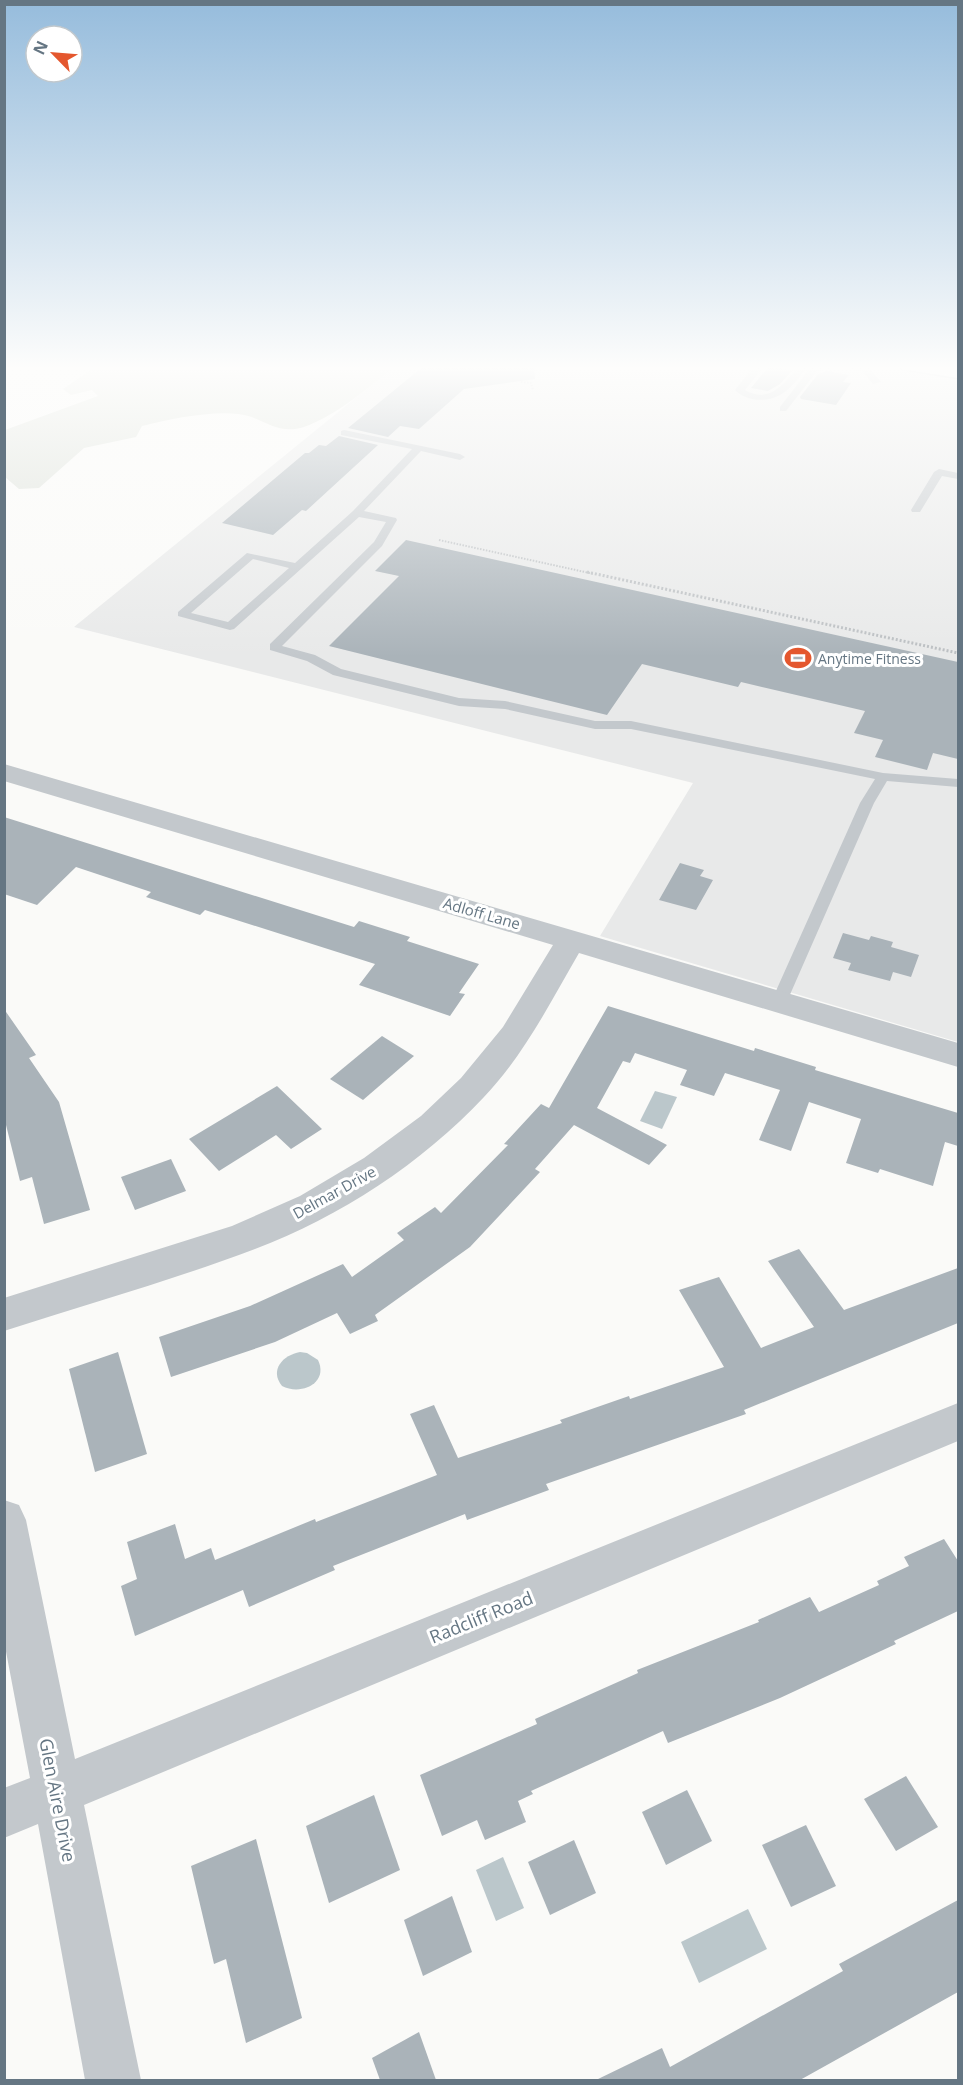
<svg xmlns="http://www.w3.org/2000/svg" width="963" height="2085" font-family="'Open Sans',sans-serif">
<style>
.built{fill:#e8e9e9}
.green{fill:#dadfd7}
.water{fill:#bbc7cb}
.building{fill:#aab3b9}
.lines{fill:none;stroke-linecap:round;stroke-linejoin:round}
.secondary-casing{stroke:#b3babf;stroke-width:3}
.path-far1{stroke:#bbbfc2;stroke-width:2;stroke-dasharray:1.5 1.5;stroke-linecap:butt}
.path{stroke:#bbbfc2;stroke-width:3;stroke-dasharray:2 2;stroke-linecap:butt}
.service{fill:#c3c8cc;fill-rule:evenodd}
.minor{fill:#c3c8cc;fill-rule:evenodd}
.secondary{fill:#fff;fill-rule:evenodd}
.labels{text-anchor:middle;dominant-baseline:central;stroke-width:6;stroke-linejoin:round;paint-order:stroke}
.far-poi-label{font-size:14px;fill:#657683;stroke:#fff;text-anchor:start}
.street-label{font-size:15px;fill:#657683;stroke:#fff}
.near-street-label{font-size:18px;fill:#657683;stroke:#fff}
</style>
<rect width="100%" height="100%" fill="#fafaf8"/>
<polygon class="built" points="396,365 880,365 958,378 958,1042 600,936 693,783 74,627"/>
<path class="green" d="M98,365H396C368,388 339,414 304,427C276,436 262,416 238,414C209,411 170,419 142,426L136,437L84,448L39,488L19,489L5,477V430L98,396L92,390L71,395L63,389Z"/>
<g class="water">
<polygon points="655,1091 677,1097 662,1129 640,1121"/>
<path d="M300,1352L307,1353L318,1360C329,1383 301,1396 282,1386C269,1370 283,1355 300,1352Z"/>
<polygon points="503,1857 524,1908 496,1921 476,1870"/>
<polygon points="748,1909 767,1949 699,1983 681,1942"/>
</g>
<g class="building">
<polygon points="425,365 534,365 535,379 464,389 419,429 400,426 388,437 348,428"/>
<polygon points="768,367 793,370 780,384 768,391 751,388"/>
<polygon points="827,371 849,375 843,382 851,383 836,405 801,399 800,397 818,374"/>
<polygon points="339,436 378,445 306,511 302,510 273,535 222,523 305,453 309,453 319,445 326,446"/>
<polygon points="406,540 958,662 958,759 933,753 927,770 875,757 883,740 854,733 865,711 741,682 738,687 642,664 607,715 329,646 399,576 375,571"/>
<polygon points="4,817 354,927 359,921 410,937 407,941 479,964 459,993 465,994 450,1016 359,985 375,964 205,910 200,915 146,897 151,892 76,867 37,905 4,894"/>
<polygon points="680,863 704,870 700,876 713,880 696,910 659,900"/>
<polygon points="843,933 869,940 871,936 893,942 891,947 919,955 911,977 893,972 890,981 848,970 851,963 833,958"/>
<polygon points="608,1006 754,1051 755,1048 816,1067 815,1070 958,1113 958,1146 945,1142 933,1186 880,1169 878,1173 846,1163 861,1119 809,1102 791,1151 759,1140 780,1090 725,1073 714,1096 680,1085 687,1070 635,1053 630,1063 623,1061 597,1108 667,1145 649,1165 574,1125 535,1169 540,1172 470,1247 375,1315 378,1321 350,1334 337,1313 275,1342 171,1377 159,1337 250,1306 343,1264 352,1277 404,1240 397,1233 435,1207 441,1213 508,1145 504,1144 541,1104 549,1108"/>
<polygon points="4,1009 36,1055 29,1058 59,1102 90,1210 44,1224 32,1177 20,1181 4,1117"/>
<polygon points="382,1036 414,1056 363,1100 330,1079"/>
<polygon points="277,1086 322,1129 291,1149 276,1135 219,1171 189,1139"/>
<polygon points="171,1159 186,1191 135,1210 121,1177"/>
<polygon points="799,1249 844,1310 958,1268 958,1323 744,1410 746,1414 546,1484 549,1490 467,1520 465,1514 333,1566 335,1570 249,1607 243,1590 135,1636 121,1586 137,1579 127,1542 175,1524 185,1559 211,1548 215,1560 315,1519 316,1522 437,1475 410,1414 434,1405 458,1458 562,1423 560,1420 629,1396 630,1399 724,1367 679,1290 719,1277 761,1348 814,1327 768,1261"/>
<polygon points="118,1352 147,1454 95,1472 69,1369"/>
<polygon points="944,1539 958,1561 958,1611 894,1641 896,1644 780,1698 668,1743 663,1731 531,1791 533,1794 518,1801 526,1822 485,1840 477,1820 442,1836 420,1775 537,1724 535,1719 638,1673 637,1670 759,1622 758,1620 810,1597 819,1612 879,1585 877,1581 909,1566 904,1557"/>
<polygon points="906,1776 938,1827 896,1851 864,1799"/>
<polygon points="687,1790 712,1841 666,1865 642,1812"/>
<polygon points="374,1795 400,1870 329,1903 306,1826"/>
<polygon points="806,1825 836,1886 791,1907 762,1845"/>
<polygon points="256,1839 302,2018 246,2043 226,1959 214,1964 191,1866"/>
<polygon points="574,1840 596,1893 550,1915 528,1862"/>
<polygon points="452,1896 472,1952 423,1976 404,1920"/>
<polygon points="958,1900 958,1992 800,2080 596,2080 662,2048 670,2067 843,1971 839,1964"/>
<polygon points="419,2032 436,2080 380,2080 372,2058"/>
</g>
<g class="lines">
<g class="secondary-casing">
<polygon id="secondary" points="899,365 941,365 958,368 958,378 908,370 902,369"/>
</g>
<g class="path-far1">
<polyline points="521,382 531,383 533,390"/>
<polyline points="439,540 594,574"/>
</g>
<polyline class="path" points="587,572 958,653"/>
<g class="service">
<path d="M551,365H571C566,369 556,369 551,365Z"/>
<path d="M755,365H765L745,390C769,404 784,384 798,367L797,365L808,366C793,386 780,404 752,399C745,397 740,395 735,390Z"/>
<polygon points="821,365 868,367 881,382 873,384 862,371 836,367 817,371 786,411 780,411 780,407 811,367"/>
<path d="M344,430L460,454L465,457L460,460L421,451L364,511L396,518L397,520L382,546L282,646L315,655L341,669L459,698L505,701L595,721H631L883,773L958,779V787L887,781L874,803L785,1006H773L771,1002L860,803L875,779L631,729H595L505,709L459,706L333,675L307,661L270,650V644L374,542L386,522L359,517L234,629L230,630L178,616V612L247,553L295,563L353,511L412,449L341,435V431ZM253,559L289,568L228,622L191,613Z"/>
<polygon points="939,469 958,473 958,479 942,476 920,512 912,512 911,510 934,472"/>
</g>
<g class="minor">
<path d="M4,764L958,1043V1067L579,953C550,1003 524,1055 484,1097C422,1163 340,1217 255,1249C173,1280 88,1304 4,1331V1298L232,1226L300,1196L364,1158L421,1116L461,1078L503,1027L553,945L4,781Z"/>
<polygon points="958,1403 958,1441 84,1805 141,2080 85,2080 38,1824 4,1838 4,1788 30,1778 4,1641 4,1500 19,1505 26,1520 75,1759"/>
</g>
<use href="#secondary" class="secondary"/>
</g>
<linearGradient id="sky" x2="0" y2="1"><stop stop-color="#96bcdc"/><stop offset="0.56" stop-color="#fdfdfc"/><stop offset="1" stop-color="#fdfdfc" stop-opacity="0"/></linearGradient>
<rect width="963" height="657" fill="url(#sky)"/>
<defs>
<g id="stadium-bare" transform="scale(2.07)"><path d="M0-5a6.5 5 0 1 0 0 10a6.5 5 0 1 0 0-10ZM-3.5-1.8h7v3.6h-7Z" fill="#e4572e" stroke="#fff" stroke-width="2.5" paint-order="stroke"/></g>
</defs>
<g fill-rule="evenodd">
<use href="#stadium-bare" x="798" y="658"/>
</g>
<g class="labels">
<g class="far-poi-label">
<text x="818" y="658">Anytime Fitness</text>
</g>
<g class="street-label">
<text transform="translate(482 913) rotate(16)">Adloff Lane</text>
<text transform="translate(334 1192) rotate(-29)">Delmar Drive</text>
</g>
<g class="near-street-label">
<text transform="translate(481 1617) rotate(-22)">Radcliff Road</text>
<text transform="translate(58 1800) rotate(79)">Glen Aire Drive</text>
</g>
</g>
<rect width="963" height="2085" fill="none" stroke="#657683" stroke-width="12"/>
<g transform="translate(54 54) rotate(295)"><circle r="28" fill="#ffffff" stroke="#c1c8cd" stroke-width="1.5"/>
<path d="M0-4.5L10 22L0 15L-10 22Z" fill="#e4572e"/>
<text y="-9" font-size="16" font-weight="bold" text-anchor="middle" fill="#657683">N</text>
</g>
</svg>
